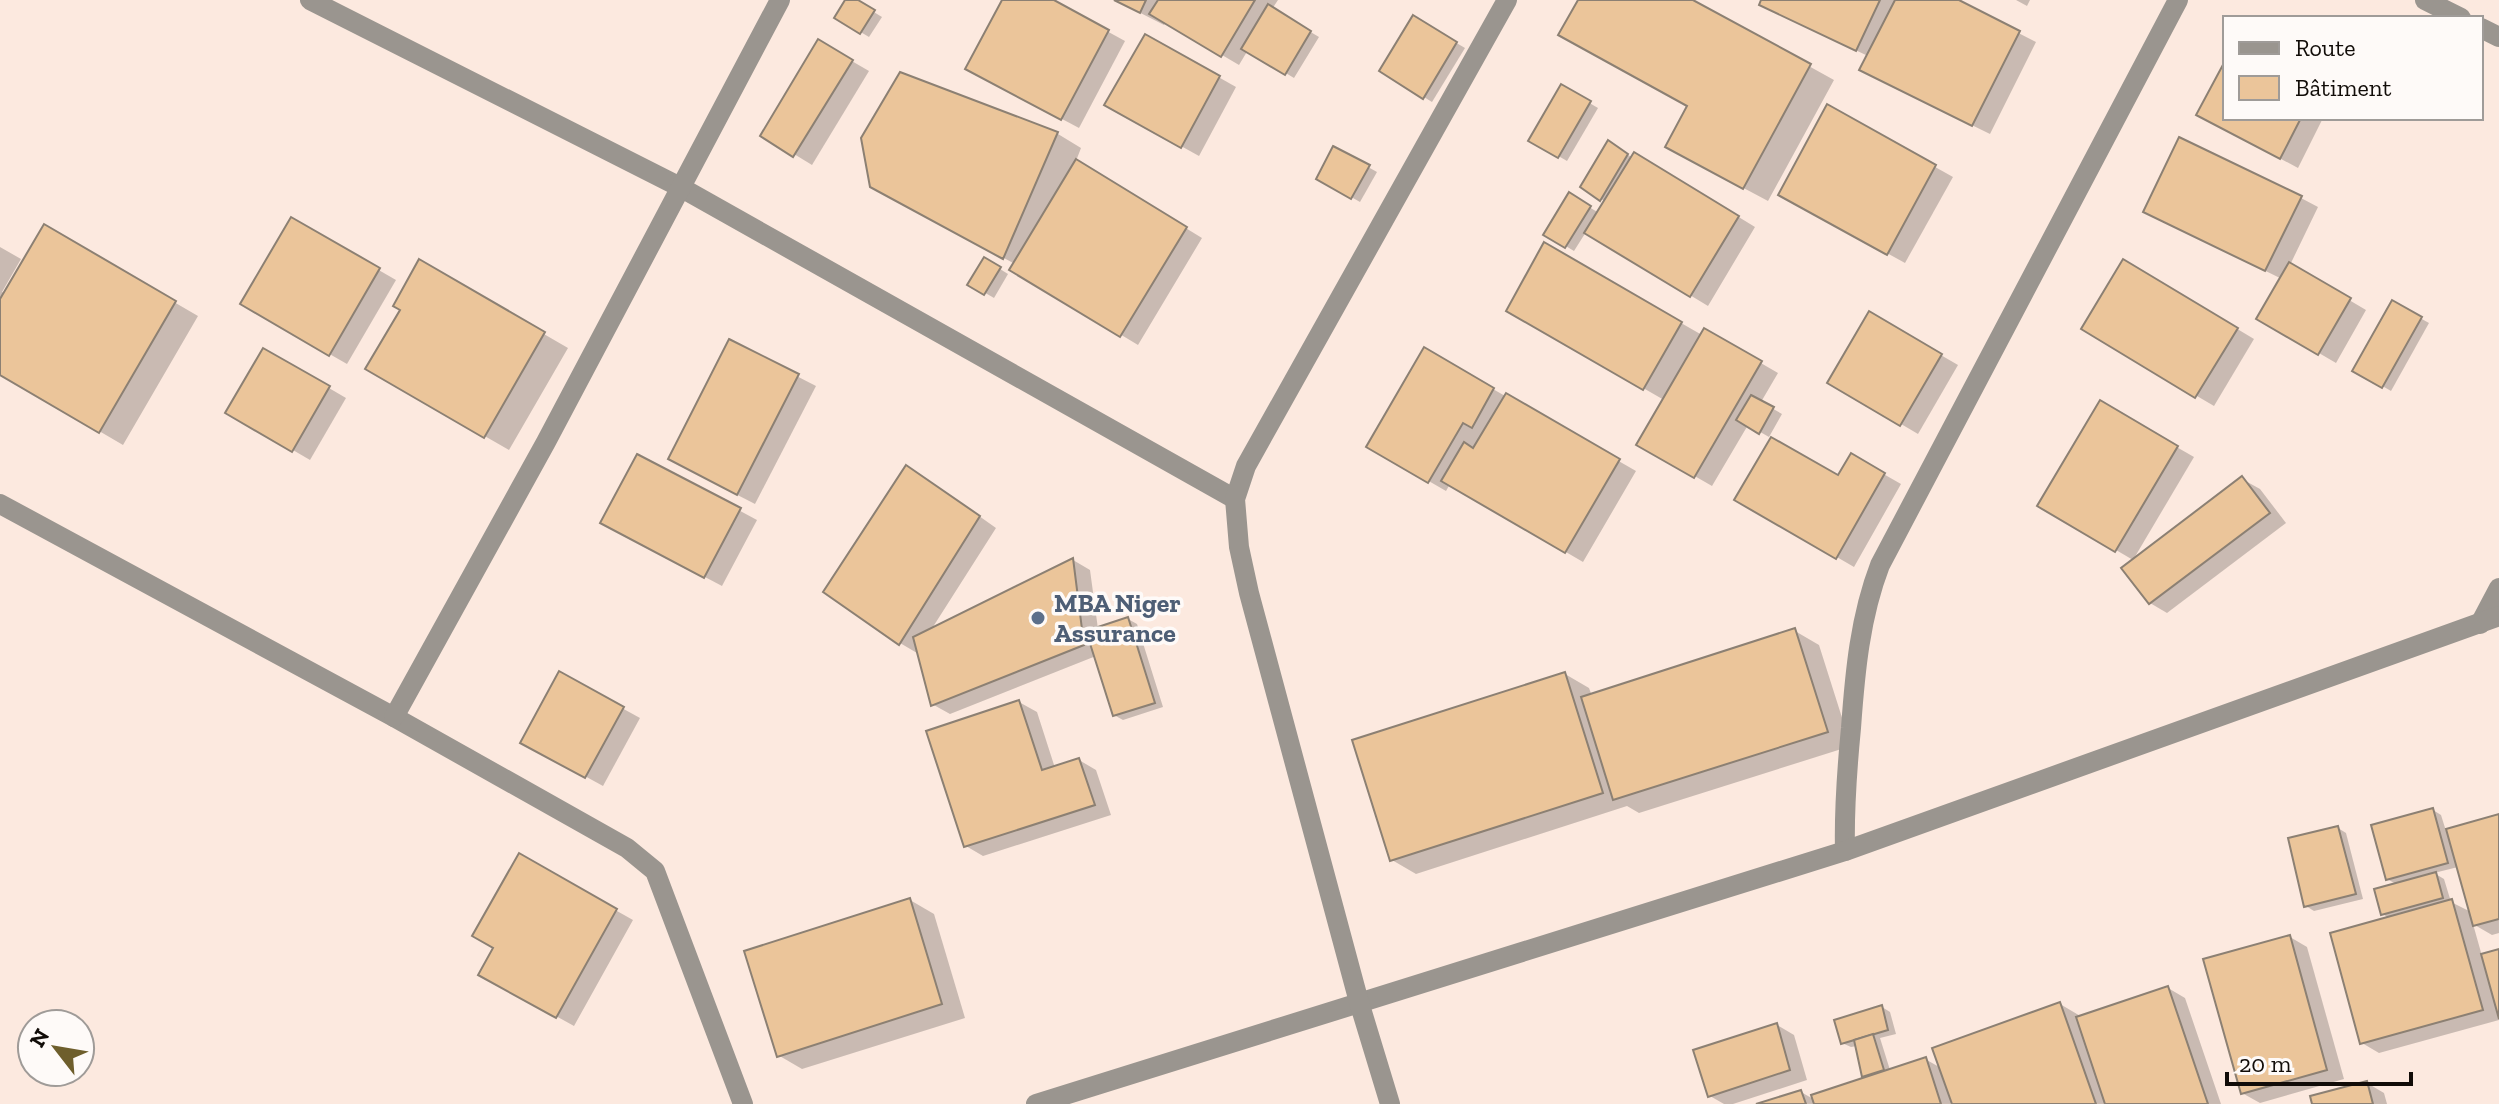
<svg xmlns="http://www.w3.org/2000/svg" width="2499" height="1104" font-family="'Zilla Slab',serif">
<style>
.shadow{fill:#0003;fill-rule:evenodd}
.building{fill:#ebc59a;stroke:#8c8073;stroke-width:2}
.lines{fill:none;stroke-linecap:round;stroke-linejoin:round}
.minor{stroke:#9a958f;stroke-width:20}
.service-dot{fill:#5c6f8a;stroke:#fefaf8;stroke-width:3}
.labels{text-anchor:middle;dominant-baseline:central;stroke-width:7;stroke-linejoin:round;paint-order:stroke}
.service-label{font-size:26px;font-weight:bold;fill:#4e5e75;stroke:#fefaf8;text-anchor:start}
</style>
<rect width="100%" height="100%" fill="#fce9df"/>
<g class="shadow">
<polygon points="848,0 854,0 882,17 869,37 837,18"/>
<polygon points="1004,0 1050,0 1125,41 1079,128 985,78"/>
<polygon points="1115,0 1278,0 1272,9 1319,37 1294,78 1248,50 1239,65 1166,22 1164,25"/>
<polygon points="1580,0 1689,0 1834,80 1768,201 1691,160 1689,105"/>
<polygon points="1764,0 1954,0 2036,42 1990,134 1878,79 1868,56 1779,14"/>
<polygon points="2016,0 2030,0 2027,6"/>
<polygon points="1414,18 1465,48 1432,102 1382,71"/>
<polygon points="1146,36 1236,87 1199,156 1107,105"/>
<polygon points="819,42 869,71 812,165 763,135"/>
<polygon points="2225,65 2225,118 2323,118 2298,168 2216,124"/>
<polygon points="901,75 1058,134 1081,148 1076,161 1202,238 1138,345 1012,269 1015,264 897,200"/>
<polygon points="1562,87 1598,108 1567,161 1531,140"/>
<polygon points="1828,107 1953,177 1905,263 1780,194"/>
<polygon points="1609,143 1633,158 1652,164 1755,227 1708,306 1586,232 1574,251 1546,234 1569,195 1599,213 1606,202 1582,187"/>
<polygon points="1334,148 1377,172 1360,202 1318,178"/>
<polygon points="2301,198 2318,207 2290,265 2366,310 2336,363 2259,318 2282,279 2145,212"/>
<polygon points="292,220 396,280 347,364 242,304"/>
<polygon points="45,227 198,316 123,445 0,373 0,247 21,259 2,292 6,294"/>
<polygon points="1545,245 1702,335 1704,330 1778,373 1761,402 1782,414 1769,437 1748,425 1712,486 1639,444 1664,400 1508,310"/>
<polygon points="984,259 1008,274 994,298 970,284"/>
<polygon points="2124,261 2254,339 2214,406 2083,329"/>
<polygon points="420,262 568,348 509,450 368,369 402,309"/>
<polygon points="2393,303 2429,323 2391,391 2355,370"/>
<polygon points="1870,314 1958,365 1918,434 1830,382"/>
<polygon points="730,342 816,386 755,504 687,469"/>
<polygon points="264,350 346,398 310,460 228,412"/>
<polygon points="1425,350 1636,471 1583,562 1450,484 1446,491 1368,446"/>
<polygon points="2100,403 2194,457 2133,560 2040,505"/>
<polygon points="638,456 757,520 722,586 620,532"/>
<polygon points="1852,456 1901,484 1854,567 1737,499 1838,478"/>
<polygon points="924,477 996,528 931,630 1073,560 1090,570 1098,629 1128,619 1137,624 1163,707 1123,720 1114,715 1096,656 950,714 932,704 918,650 917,653 900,643"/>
<polygon points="2242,479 2260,489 2286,523 2167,613 2150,603"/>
<polygon points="1795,631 1819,645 1851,746 1639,813 1627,806 1416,874 1392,860 1565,674 1589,688 1592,696"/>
<polygon points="560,674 640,718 603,786 523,742"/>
<polygon points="1019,702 1037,712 1055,768 1079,760 1096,770 1111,815 983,856 966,846"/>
<path d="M2433,810L2441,815L2446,831L2499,816V933L2492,935L2473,924L2482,956L2499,951V1020L2379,1053L2362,1043L2390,919L2383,914L2398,885L2387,879ZM2458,867L2471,912L2451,902L2444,879L2434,873Z"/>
<polygon points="2338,828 2346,833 2363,899 2314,911 2306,906"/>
<polygon points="519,856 633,920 574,1026 480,974 495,947"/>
<polygon points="910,900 934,914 965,1018 802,1069 778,1055"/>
<polygon points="2290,937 2307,947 2344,1079 2260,1103 2242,1093"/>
<polygon points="2168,988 2185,998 2221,1104 1763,1104 1801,1092 1815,1100 1867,1078 1864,1076 1857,1046 1851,1047 1842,1043 1882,1007 1890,1012 1896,1034 1880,1038 1890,1070 1925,1059 1941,1068 2060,1004 2082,1017"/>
<polygon points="1777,1025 1794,1035 1807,1080 1733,1104 1724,1104 1710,1096"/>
<polygon points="2367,1083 2384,1093 2387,1104 2314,1104"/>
</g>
<g class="building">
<polygon points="845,0 858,0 875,10 860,34 834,18"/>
<polygon points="1002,0 1054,0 1109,30 1061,120 965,69"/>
<polygon points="1114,0 1146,0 1140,13"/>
<polygon points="1158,0 1255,0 1221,57 1149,14"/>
<polygon points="1578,0 1693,0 1811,64 1743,189 1665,147 1687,106 1558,35"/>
<polygon points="1761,0 1880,0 1856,51 1759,5"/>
<polygon points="1895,0 1959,0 2020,31 1972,126 1859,70"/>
<polygon points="1268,4 1311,31 1285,75 1241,49"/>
<polygon points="1413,15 1457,42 1423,99 1379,71"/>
<polygon points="1145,34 1220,76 1181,148 1104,105"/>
<polygon points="818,39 853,60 793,157 760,136"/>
<polygon points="2225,61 2225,118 2301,118 2280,159 2196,115"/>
<polygon points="900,72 1058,132 1003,259 870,187 861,138"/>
<polygon points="1561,84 1591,101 1558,158 1528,141"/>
<polygon points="1827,104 1936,165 1887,255 1778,195"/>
<polygon points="2179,137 2302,196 2265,271 2143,212"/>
<polygon points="1608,140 1628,154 1600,201 1580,187"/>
<polygon points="1333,146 1370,165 1351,199 1316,179"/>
<polygon points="1634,152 1739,216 1690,297 1584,233"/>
<polygon points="1076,159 1187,227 1120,337 1009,270"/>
<polygon points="1569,192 1591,206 1565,248 1543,235"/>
<polygon points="291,217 380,268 329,356 240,304"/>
<polygon points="44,224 176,301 99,433 0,375 0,299"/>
<polygon points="1544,242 1682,322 1643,390 1506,311"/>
<polygon points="984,257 1001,267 984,295 967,285"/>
<polygon points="419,259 545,332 484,438 365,369 400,310 393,306"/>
<polygon points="2123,259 2238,328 2195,398 2081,329"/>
<polygon points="2289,262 2351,298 2318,355 2256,319"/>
<polygon points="2392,300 2422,317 2382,388 2352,371"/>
<polygon points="1869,311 1942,354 1900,426 1827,383"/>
<polygon points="1704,328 1762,361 1694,478 1636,445"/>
<polygon points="729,339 799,374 737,495 668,459"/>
<polygon points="1424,347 1494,388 1472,428 1463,423 1428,483 1366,447"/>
<polygon points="263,348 330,386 292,452 225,413"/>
<polygon points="1506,393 1620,459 1565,553 1441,481 1464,442 1473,448"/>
<polygon points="1751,395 1774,407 1759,434 1736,420"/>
<polygon points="2100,400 2178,446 2115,552 2037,506"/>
<polygon points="1771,437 1838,475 1851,453 1885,473 1836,559 1734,500"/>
<polygon points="637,454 741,508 704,578 600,523"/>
<polygon points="906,465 980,516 899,645 823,592"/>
<polygon points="2242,476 2270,513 2149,604 2121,568"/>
<polygon points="1073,558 1084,645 931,706 913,637"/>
<polygon points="1128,617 1155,703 1113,716 1086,631"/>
<polygon points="1795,628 1828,732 1613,800 1581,697"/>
<polygon points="559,671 624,707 585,778 520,743"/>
<polygon points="1565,672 1603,793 1390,861 1352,740"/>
<polygon points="1019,700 1042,770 1079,758 1095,805 964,847 926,731"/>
<polygon points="2433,808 2448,863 2386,880 2371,825"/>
<polygon points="2499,814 2499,919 2473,926 2446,829"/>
<polygon points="2338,826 2356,894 2304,907 2288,838"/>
<polygon points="519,853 617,909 556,1018 478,975 493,948 472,936"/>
<polygon points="2436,872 2443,898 2381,915 2374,889"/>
<polygon points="910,898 942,1004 777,1057 744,951"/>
<polygon points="2452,899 2483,1010 2360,1044 2330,933"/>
<polygon points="2290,935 2327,1070 2241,1094 2203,959"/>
<polygon points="2499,949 2499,1019 2481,954"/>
<polygon points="2168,986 2208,1104 2105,1104 2076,1017"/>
<polygon points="2060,1002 2096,1104 1952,1104 1932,1048"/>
<polygon points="1882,1005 1888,1030 1841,1044 1834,1020"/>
<polygon points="1777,1023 1790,1070 1708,1097 1693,1050"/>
<polygon points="1873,1034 1884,1070 1862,1077 1854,1040"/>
<polygon points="1926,1057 1941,1104 1814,1104 1811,1095"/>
<polygon points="2367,1081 2373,1104 2312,1104 2310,1096"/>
<polygon points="1801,1090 1806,1104 1756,1104"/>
</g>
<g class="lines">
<g class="minor">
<polyline points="310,0 680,187 1235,499"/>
<polyline points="2425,0 2461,18"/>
<polyline points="2481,28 2499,37"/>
<polyline points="0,504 394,717 627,848 655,871 743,1104"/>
<polyline points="2480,624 2499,588"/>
<polyline points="394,717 546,442 780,0"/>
<path d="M1845,851C1844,809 1847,769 1851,728C1855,672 1860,617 1880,565L2178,0"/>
<polyline points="1036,1104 1845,851 2499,616"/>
<polyline points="1390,1104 1359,1002 1249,593 1239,547 1235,499 1246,466 1507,0"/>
</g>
</g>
<circle class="service-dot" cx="1038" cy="618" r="8"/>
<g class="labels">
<g class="service-label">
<text x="1054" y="603">MBA Niger<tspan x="1054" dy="30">Assurance</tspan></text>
</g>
</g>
<rect x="2223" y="16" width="260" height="104" fill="#fefaf8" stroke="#9f9b98" stroke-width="2"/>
<rect x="2239" y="42" width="40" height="12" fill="#9a958f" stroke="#9f9b98" stroke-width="2"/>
<text x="2295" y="56" font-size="24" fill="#110c08">Route</text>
<rect x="2239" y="76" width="40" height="24" fill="#ebc59a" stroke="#9f9b98" stroke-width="2"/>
<text x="2295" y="96" font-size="24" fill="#110c08">Bâtiment</text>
<g transform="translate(56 1048) rotate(301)"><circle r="38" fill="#fefaf8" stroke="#9f9b98" stroke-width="2"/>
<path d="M0-6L14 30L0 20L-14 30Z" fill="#6e5e2c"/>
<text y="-12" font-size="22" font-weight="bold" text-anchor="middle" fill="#110c08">N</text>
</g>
<path d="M2227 1072v12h184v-12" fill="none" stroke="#110c08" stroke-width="4"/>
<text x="2239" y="1072" font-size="24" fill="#110c08" stroke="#fefaf8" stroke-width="6" paint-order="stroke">20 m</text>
</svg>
